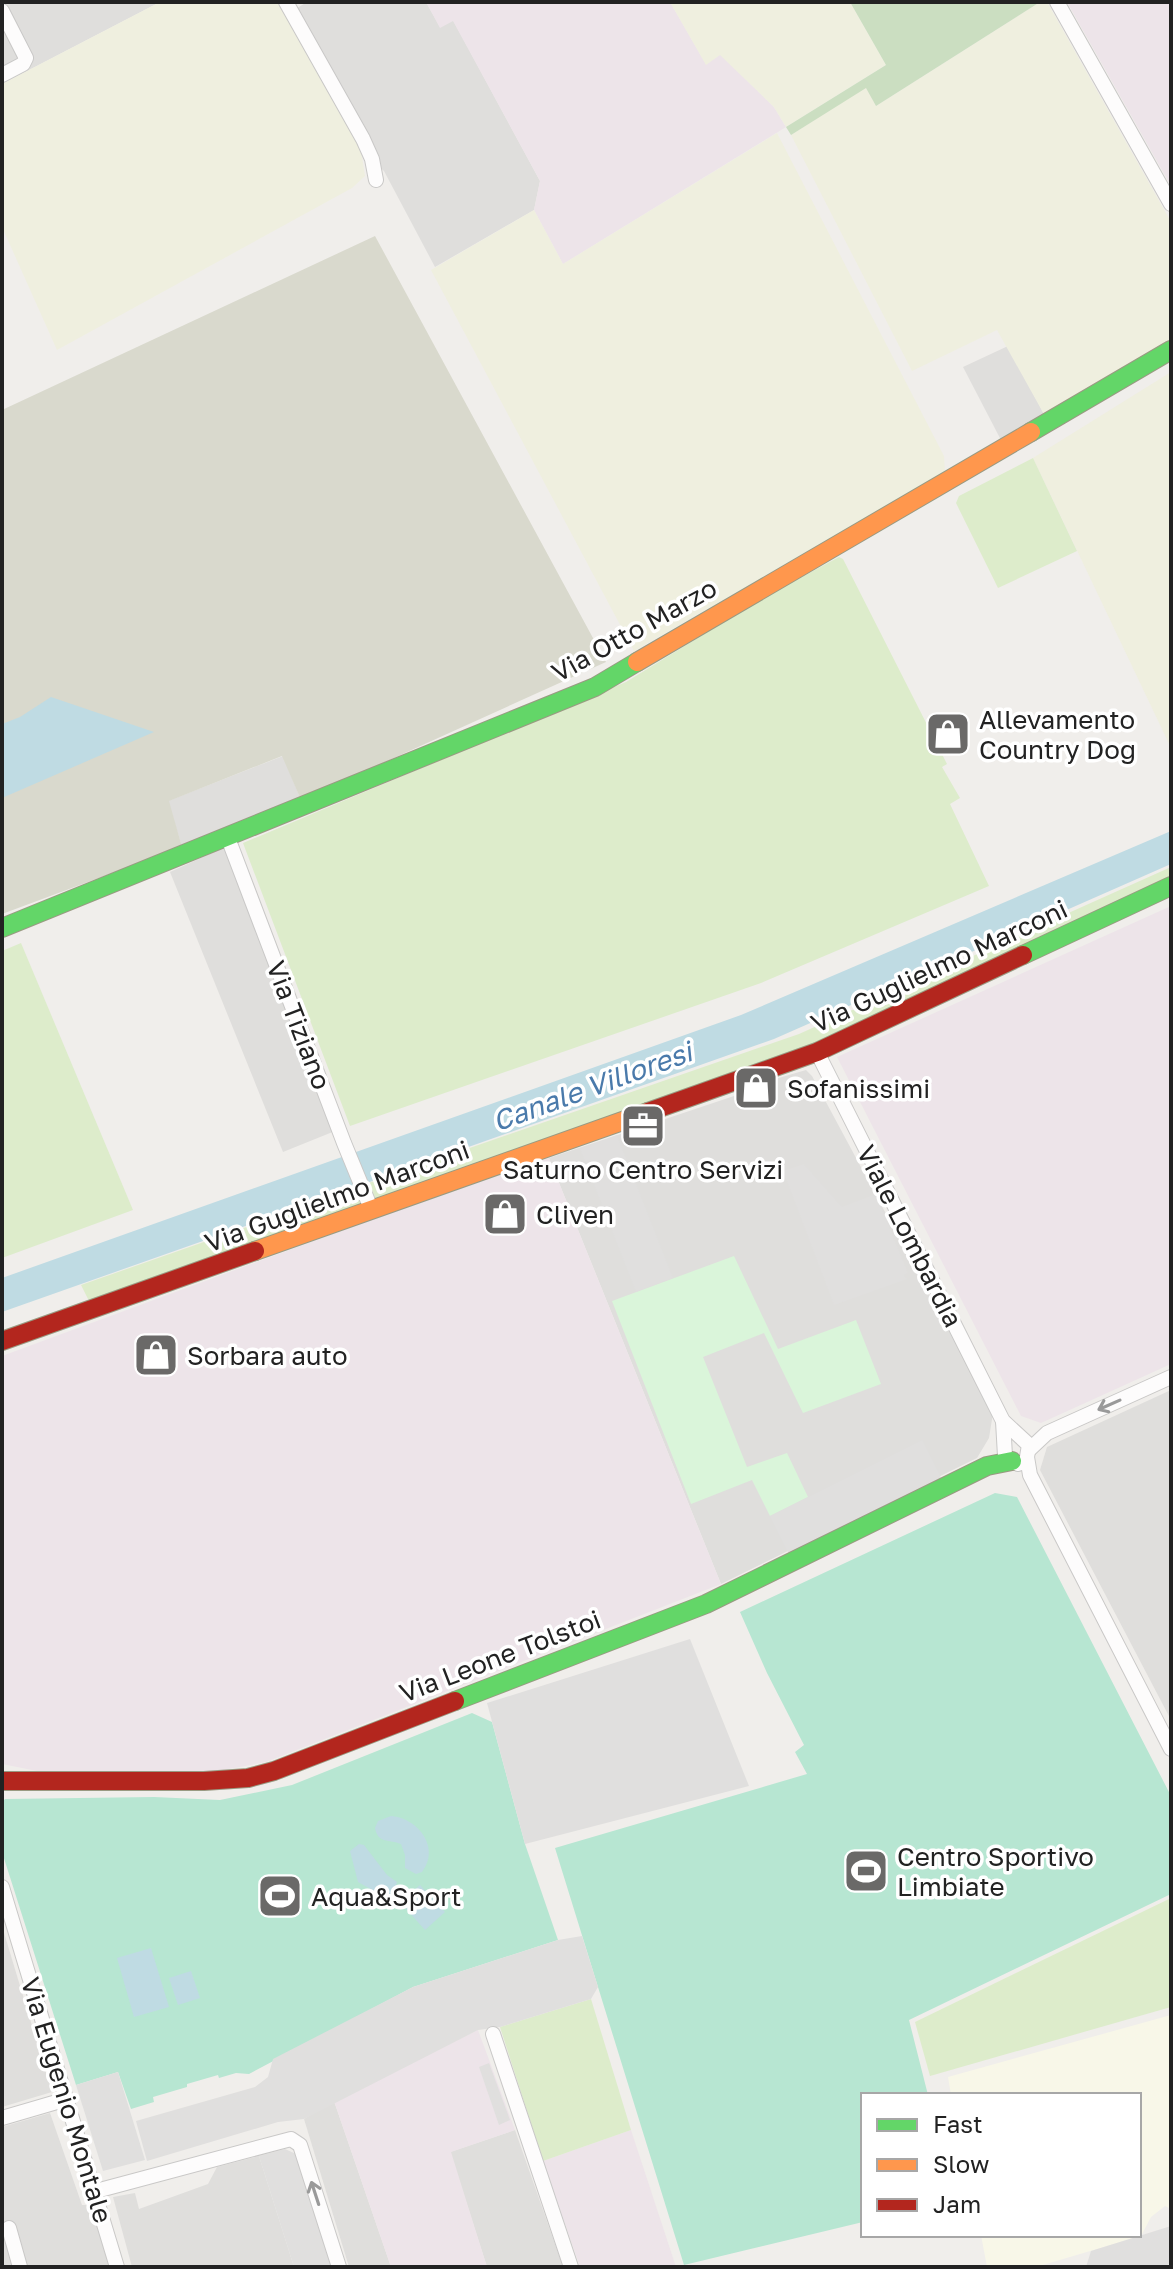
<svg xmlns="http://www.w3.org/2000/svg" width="1173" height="2269" font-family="'Golos Text',sans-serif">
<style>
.residential{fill:#dfdedc}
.industrial{fill:#ede4e9}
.education{fill:#f8f7e8}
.construction{fill:#d9d9cd}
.farmland{fill:#efefdf}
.grass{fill:#ddeccb}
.forest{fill:#cbdec1}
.park{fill:#daf5da}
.pitch{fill:#b7e6d2}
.parking{fill:#e0dfde}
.water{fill:#bfdbe3}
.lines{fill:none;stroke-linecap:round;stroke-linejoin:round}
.street-casing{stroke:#c9c8c7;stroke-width:16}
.fast-casing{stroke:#999a82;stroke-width:20}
.slow-casing{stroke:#999a82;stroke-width:20}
.jam-casing{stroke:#999a82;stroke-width:20}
.street{stroke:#fdfcfc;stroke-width:14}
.fast{stroke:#63d668;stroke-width:18}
.slow{stroke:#ff974d;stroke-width:18}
.jam{stroke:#b3261e;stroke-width:18}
.oneway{stroke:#9a9a9a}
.labels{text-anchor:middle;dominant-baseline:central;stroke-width:7;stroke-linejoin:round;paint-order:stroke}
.street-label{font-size:26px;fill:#222;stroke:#fff}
.poi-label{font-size:26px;fill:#222;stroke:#fff;text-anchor:start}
.water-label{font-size:28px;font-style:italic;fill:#4a7aab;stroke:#fff}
</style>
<rect width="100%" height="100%" fill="#f0eeeb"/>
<g class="residential">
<polygon points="2,2 160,2 2,84"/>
<polygon points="307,2 426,2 440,27 453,20 540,181 534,210 435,267 384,171 361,150 286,15"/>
<polygon points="1008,346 1045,416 1002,442 963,367"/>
<polygon points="283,756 301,800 182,847 168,801"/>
<polygon points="225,847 335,1131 283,1152 170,872"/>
<polygon points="806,1070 812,1076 993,1413 989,1438 977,1458 721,1584 549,1158 737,1095 741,1090 765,1082"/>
<polygon points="1171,1390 1171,1720 1040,1470 1047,1447"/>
<polygon points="2,1926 52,2092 2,2107"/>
<polygon points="334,2101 391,2267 349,2267 304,2119"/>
<polygon points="50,2113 82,2205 91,2205 109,2267 2,2267 2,2127"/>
<polygon points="515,2130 563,2267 487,2267 450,2152"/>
<polygon points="259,2156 294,2267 132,2267 113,2197 135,2193 139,2209 208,2184 217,2167"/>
</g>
<g class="industrial">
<polygon points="426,2 670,2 706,64 720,54 774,107 786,127 563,264 534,210 540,181 453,21 440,28"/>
<polygon points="1067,2 1171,2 1171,186"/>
<polygon points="1171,906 1171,1364 1041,1423 1021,1416 837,1057"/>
<polygon points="549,1158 721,1584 266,1762 218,1771 47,1773 2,1764 2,1356 357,1225"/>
<polygon points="478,2030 515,2130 451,2152 487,2267 391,2267 334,2101"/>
<polygon points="631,2130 676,2267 580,2267 543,2161"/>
</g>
<polygon class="education" points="1171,2015 1171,2209 1165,2206 1151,2217 1141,2236 1036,2267 987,2267 981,2235 1139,2235 1139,2095 951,2095 948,2077"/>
<polygon class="construction" points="375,236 606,662 301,800 282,756 169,801 182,847 2,914 2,410"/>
<g class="farmland">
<polygon points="160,2 278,2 361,150 365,176 352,188 57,350 2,227 2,84"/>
<polygon points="670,2 850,2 886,65 786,127 774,107 720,55 706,65"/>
<polygon points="1040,2 1047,2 1171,222 1171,340 1045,416 997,330 912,371 791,135 866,87 876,106"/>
<polygon points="777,133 944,456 945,472 634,651 431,270 534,210 563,264"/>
<polygon points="1171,372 1171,748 1033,458"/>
</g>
<g class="grass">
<polygon points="1033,458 1077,551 998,588 956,503 959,496"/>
<polygon points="839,557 843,559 947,764 942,767 960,798 950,804 989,886 761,983 350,1126 243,843 626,682 763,598"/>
<polygon points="1171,867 1171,883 830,1038 375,1203 363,1185 799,1034"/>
<polygon points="21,943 133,1210 2,1258 2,951"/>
<polygon points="358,1188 362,1204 95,1299 88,1299 81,1285"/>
<polygon points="1171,1898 1171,2007 930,2076 915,2022"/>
<polygon points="591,1999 631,2130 543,2161 500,2027"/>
</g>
<polygon class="forest" points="850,2 1040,2 876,106 866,88 791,135 786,127 886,65"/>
<polygon class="park" points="734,1256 778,1349 856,1320 881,1384 803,1413 764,1333 703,1357 747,1467 787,1453 808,1497 770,1516 752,1480 691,1504 612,1301"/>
<g class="pitch">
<polygon points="995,1493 1017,1497 1171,1796 1171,1894 909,2020 928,2095 863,2095 863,2222 684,2265 555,1848 807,1774 795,1752 804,1745 767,1673 740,1612"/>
<polygon points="472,1713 492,1722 525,1844 558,1940 413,1987 249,2074 236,2073 219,2078 218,2075 187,2084 187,2087 153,2097 154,2102 131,2109 118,2072 76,2085 2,1852 2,1802 5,1799 154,1797 220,1800 292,1785"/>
</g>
<g class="parking">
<polygon points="617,1135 673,1278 636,1292 580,1149"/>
<polygon points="804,1164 842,1207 876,1194 908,1273 904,1275 907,1279 834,1305 783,1171"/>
<polygon points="922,1440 941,1478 789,1554 770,1516"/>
<polygon points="690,1639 749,1786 525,1844 487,1703"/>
<polygon points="582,1936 598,1987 591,1999 500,2027 478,2030 304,2119 278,2122 147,2161 136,2121 255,2087 268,2077 273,2059 413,1987 558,1940"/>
<polygon points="489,2063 510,2120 499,2125 479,2067"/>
<polygon points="118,2072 145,2160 103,2171 76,2085"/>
<polygon points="285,2149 296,2154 334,2267 294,2267 259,2156"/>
<polygon points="1171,2226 1171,2264 1160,2267 1086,2267 1091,2251"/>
</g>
<g class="water">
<polygon points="51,697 154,732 2,798 2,724 20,717"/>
<polygon points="1171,831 1171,864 774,1039 2,1312 2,1278 741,1015"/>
<path d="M391,1816C418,1818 441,1848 422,1872L416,1874L405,1868V1855L401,1844C389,1839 378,1844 375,1828L378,1821Z"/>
<polygon points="359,1844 364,1845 387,1875 397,1882 394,1893 383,1896 358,1882 350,1851"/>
<polygon points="420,1885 445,1912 425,1930 400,1902"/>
<polygon points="151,1948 169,2007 134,2017 117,1958"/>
<polygon points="191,1971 200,1998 178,2005 169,1978"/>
</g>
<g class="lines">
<g class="street-casing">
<g id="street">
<polyline points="286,2 363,139 372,159 376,180"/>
<polyline points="1057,2 1171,204"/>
<polyline points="2,11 26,58 23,64 2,75"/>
<polyline points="228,838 344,1143 372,1211"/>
<polyline points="817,1052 1003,1421 1029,1445 1027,1457 1030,1475 1171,1749"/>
<polyline points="1003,1421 1005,1456 1018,1464"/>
<polyline points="1030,1449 1047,1433 1171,1377"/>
<polyline points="2,1887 117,2267"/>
<polyline points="493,2034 571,2267"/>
<polyline points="2,2118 67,2099"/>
<polyline points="96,2191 291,2139 300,2145 339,2267"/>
<polyline points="9,2228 20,2267"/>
</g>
</g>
<g class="fast-casing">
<g id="fast">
<polyline points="1031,432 1171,350"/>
<polyline points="2,928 595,687 637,662"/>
<polyline points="1023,955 1171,886"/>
<polyline points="455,1701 706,1604 987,1466 1012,1461"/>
</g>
</g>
<g class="slow-casing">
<g id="slow">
<polyline points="637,662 1031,432"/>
<polyline points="255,1251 648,1112"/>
</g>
</g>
<g class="jam-casing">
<g id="jam">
<polyline points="648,1112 817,1052 1023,955"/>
<polyline points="2,1341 255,1251"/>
<polyline points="2,1781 204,1781 248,1778 274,1771 455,1701"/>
</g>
</g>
<use href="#street" class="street"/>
<use href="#fast" class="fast"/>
<use href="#slow" class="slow"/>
<use href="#jam" class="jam"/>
</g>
<defs><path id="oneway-shaft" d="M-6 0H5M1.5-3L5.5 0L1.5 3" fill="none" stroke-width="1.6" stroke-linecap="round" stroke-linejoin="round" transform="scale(2)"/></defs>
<g class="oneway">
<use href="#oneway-shaft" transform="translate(1109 1405) rotate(156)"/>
<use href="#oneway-shaft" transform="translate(315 2193) rotate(-108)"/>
</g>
<defs>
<g id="shop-square" transform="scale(2.3)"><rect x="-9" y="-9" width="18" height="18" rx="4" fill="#6a6968" stroke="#fff"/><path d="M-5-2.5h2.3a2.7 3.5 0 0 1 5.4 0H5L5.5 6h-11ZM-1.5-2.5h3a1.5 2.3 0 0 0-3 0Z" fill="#fff"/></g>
<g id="office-square" transform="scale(2.3)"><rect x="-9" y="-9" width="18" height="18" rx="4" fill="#6a6968" stroke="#fff"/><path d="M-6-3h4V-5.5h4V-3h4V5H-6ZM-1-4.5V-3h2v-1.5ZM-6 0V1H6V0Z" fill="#fff"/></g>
<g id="stadium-square" transform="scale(2.3)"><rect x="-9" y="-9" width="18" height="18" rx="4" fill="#6a6968" stroke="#fff"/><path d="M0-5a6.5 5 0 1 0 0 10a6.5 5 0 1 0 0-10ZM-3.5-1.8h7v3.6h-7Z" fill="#fff"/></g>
</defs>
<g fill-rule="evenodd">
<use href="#shop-square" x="948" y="734"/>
<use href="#shop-square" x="756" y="1088"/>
<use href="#office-square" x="643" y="1126"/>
<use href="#shop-square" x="505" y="1214"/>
<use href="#shop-square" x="156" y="1355"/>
<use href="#stadium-square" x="866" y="1871"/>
<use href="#stadium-square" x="280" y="1896"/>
</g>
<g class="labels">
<g class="street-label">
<text transform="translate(634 630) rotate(-29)">Via Otto Marzo</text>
<text transform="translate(939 966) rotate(-25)">Via Guglielmo Marconi</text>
<text transform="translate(299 1025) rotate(69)">Via Tiziano</text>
<text transform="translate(337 1196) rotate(-20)">Via Guglielmo Marconi</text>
<text transform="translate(910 1236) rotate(63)">Viale Lombardia</text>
<text transform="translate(500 1656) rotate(-21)">Via Leone Tolstoi</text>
<text transform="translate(67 2100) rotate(73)">Via Eugenio Montale</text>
</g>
<g class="poi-label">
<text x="979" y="719">Allevamento<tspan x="979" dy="30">Country Dog</tspan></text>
<text x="787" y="1088">Sofanissimi</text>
<text x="643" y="1169" text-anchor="middle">Saturno Centro Servizi</text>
<text x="536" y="1214">Cliven</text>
<text x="187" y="1355">Sorbara auto</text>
<text x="897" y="1856">Centro Sportivo<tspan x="897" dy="30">Limbiate</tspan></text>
<text x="311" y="1896">Aqua&amp;Sport</text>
</g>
<g class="water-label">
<text transform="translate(592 1086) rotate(-20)">Canale Villoresi</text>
</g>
</g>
<rect width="1173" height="2269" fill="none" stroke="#222222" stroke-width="8"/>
<rect x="861" y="2093" width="280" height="144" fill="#ffffff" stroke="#a7a7a7" stroke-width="2"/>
<rect x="877" y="2119" width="40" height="12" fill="#63d668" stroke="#a7a7a7" stroke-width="2"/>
<text x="933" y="2133" font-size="24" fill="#222222">Fast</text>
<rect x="877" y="2159" width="40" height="12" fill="#ff974d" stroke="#a7a7a7" stroke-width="2"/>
<text x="933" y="2173" font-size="24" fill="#222222">Slow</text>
<rect x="877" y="2199" width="40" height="12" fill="#b3261e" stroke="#a7a7a7" stroke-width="2"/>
<text x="933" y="2213" font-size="24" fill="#222222">Jam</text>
</svg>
